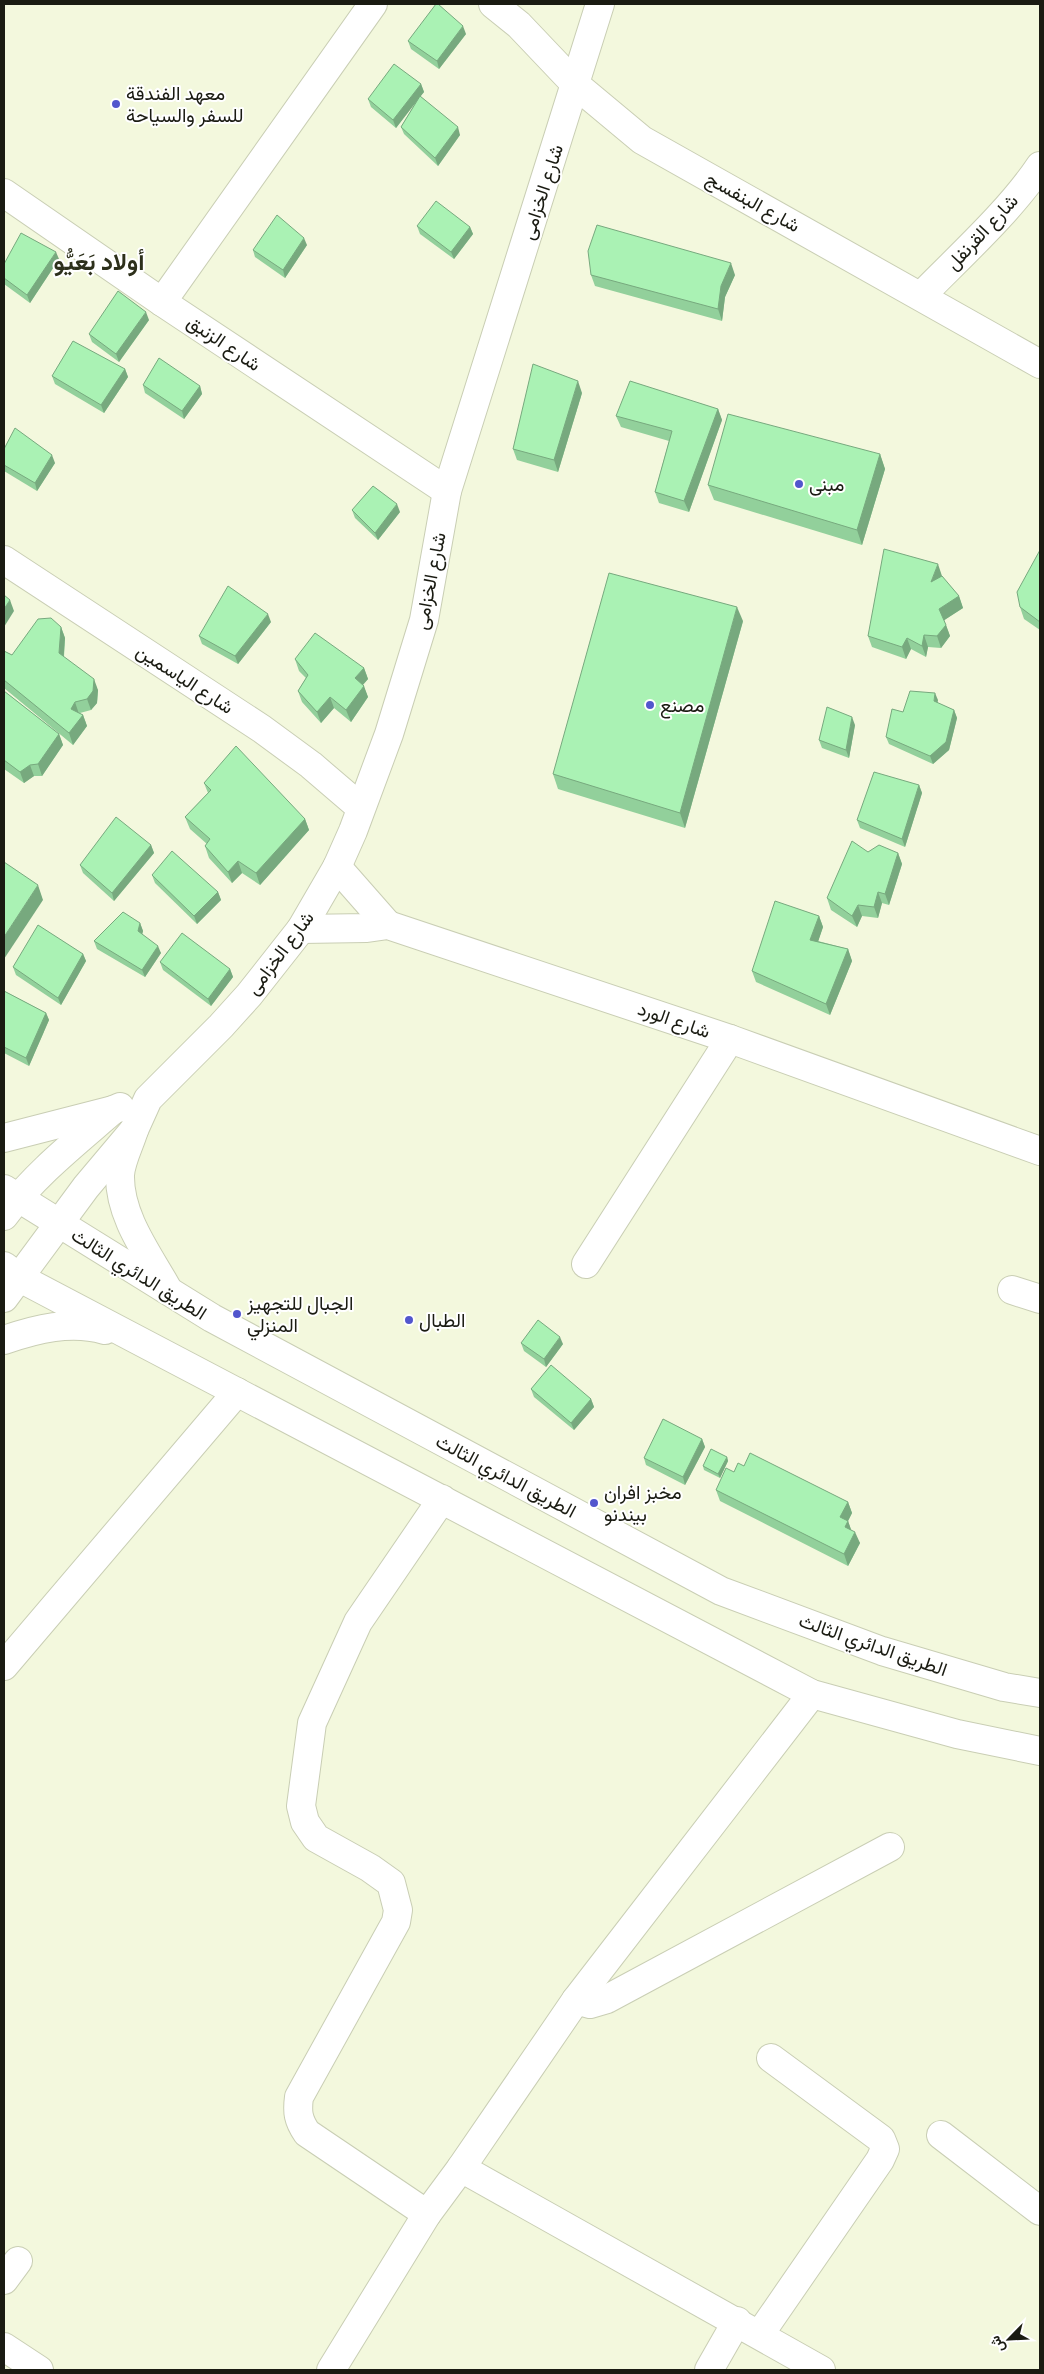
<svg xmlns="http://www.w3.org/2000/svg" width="1044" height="2374" font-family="Cabin,Vazirmatn,sans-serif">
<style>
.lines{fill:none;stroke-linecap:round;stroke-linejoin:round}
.street-casing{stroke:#c9ceb4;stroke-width:30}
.primary-casing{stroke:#c9ceb4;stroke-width:30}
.street{stroke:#fff;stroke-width:28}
.primary{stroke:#fff;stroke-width:28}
.wall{fill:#92d09b}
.shaded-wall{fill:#77a97e}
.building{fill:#aaf2b4;stroke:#77a97e}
.poi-dot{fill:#5256cd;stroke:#fff;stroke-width:2}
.labels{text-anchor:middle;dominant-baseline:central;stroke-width:4;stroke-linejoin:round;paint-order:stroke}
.poi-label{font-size:19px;fill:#1a1b12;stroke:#fff;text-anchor:start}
.street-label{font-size:19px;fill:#1a1b12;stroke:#fff}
.district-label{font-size:24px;font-weight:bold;fill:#2d301b;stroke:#fff}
</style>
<rect width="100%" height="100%" fill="#f3f8dd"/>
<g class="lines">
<g class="street-casing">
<g id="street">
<polyline points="493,4 519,25 576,85 642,140 1040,364"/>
<polyline points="4,193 162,302 447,491"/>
<path d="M921,296C959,257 1010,211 1040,166"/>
<polyline points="162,302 373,4"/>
<polyline points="4,560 262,729 311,765 360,807"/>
<polyline points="337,867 388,925"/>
<polyline points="301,929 367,928 388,925 730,1039 1040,1151"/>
<path d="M4,1216C34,1175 75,1143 113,1110L120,1107"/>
<polyline points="586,1264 730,1039"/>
<polyline points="1012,1290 1040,1299"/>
<polyline points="4,1298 86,1187 134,1130 148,1099 221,1026 249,995 301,929 337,867 353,831 389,734 424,620 447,491 600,4"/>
<polyline points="4,1666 237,1392"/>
<polyline points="576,2000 590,2004 607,1999 890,1847"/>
<polyline points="941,2135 1040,2211"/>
<polyline points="461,2168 821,2370"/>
<path d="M427,2214L307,2133C298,2120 297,2112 299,2097L396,1922L398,1910L391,1883L370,1868L316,1838L305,1822L301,1806L312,1723L358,1622L442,1499"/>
<polyline points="4,2280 18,2261"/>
<polyline points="760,2334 880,2160 885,2149 881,2139 771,2058"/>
<polyline points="4,2347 39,2370"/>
<polyline points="331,2370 427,2214 461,2168 576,2000 812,1694"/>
<polyline points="709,2370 737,2321"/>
</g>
</g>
<g class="primary-casing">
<g id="primary">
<path d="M134,1130C130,1144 121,1160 120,1175C119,1216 148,1254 167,1288"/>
<polyline points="4,1138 113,1110"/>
<polyline points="4,1189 212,1318 721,1591 882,1651 1004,1687 1040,1693"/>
<polyline points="4,1266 20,1278 132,1337 812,1694 957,1734 1040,1751"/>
<path d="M4,1340C36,1329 71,1320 105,1330"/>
</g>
</g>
<use href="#street" class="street"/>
<use href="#primary" class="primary"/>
</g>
<g class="wall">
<polygon points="466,34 439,69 411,49 408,41"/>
<polygon points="421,84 424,92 420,96 460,135 438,166 404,134 401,127 417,100 396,128 371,107 368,99"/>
<polygon points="417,226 470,227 473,234 454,259 420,234"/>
<polygon points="307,245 285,278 255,257 253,250"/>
<polygon points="59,259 30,303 4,284 4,264"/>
<polygon points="591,275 735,275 725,297 722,321 595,286"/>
<polygon points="149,320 119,362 92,342 89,334"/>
<polygon points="125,369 128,377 104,413 55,384 52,376"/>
<polygon points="143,385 200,386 202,394 184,419 145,393"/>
<polygon points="582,393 558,472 517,460 513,449"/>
<polygon points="718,409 722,420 689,512 659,503 655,492 669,441 621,427 616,416"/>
<polygon points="4,449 55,463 37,491 4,471"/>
<polygon points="880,454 885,469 862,545 714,500 708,485"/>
<polygon points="352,510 400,512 378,540 355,518"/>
<polygon points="1040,550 1040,630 1024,619 1020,607"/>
<polygon points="942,576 942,577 959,596 963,608 944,620 950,636 941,648 928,647 926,657 911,649 906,659 872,647 868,636"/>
<polygon points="743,621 685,828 558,789 553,774"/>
<polygon points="271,622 238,664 202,644 199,636"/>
<polygon points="61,627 65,638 64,657 98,690 97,703 91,710 80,713 83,715 87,726 73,745 4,688 4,651 12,655"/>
<polygon points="295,659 364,668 368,679 363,685 368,697 351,722 334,708 321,723 302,702 298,691 306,678 299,671"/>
<polygon points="4,691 59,734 63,745 42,776 34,776 24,783 4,769"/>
<polygon points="938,700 937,703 954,710 957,718 949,750 933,764 889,744 886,737 903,712"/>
<polygon points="855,725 849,758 822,748 819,740"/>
<polygon points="204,783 305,819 309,830 260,885 242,873 232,883 209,858 205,846 207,844 190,829 185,817 208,793"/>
<polygon points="919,785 922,793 905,847 860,828 857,820"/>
<polygon points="151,845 154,853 114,901 83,873 80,865"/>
<polygon points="868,852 898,853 902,864 889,905 882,903 878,918 862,916 857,927 831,910 827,898"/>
<polygon points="152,875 218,892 221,900 197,924 155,883"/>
<polygon points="819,916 823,927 818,941 848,949 852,961 830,1015 756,982 752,971"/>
<polygon points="140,923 143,931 142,934 161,953 145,977 97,949 94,941"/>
<polygon points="83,954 86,961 61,1005 16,975 13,967"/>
<polygon points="160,962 230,969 233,977 211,1006 163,970"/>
<polygon points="4,991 46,1013 49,1020 29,1066 4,1053"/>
<polygon points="521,1343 563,1344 546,1367 524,1351"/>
<polygon points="531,1389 591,1399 594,1407 574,1430 534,1397"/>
<polygon points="702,1439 705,1447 685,1485 646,1465 644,1458"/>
<polygon points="727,1457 728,1461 720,1478 704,1470 703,1466"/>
<polygon points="744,1466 848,1502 852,1513 848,1521 851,1530 860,1543 848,1566 720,1501 716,1490 734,1472"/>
</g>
<g class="shaded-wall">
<polygon points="463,26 466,34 439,69 437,61"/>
<polygon points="421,84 424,92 396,128 393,120"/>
<polygon points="458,127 460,135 438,166 435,158"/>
<polygon points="470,227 473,234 454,259 451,252"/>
<polygon points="304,238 307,245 285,278 283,270"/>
<polygon points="56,252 59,259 30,303 27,295"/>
<polygon points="731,263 735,275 725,297 722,321 718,309 721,286"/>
<polygon points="146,312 149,320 119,362 116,354"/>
<polygon points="125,369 128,377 104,413 101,405"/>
<polygon points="578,381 582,393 558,472 554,460"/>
<polygon points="200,386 202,394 184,419 182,411"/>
<polygon points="718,409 722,420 689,512 684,501"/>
<polygon points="880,454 885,469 862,545 857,530"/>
<polygon points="52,455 55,463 37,491 35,483"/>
<polygon points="397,504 400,512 378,540 375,533"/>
<polygon points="938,564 942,576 935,594 931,582"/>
<polygon points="959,596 963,608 943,621 939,609"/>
<polygon points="10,600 14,611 4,627 4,609"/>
<polygon points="737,607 743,621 685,828 680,813"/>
<polygon points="268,614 271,622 238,664 235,656"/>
<polygon points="946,625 950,636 941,648 937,636"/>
<polygon points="61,627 65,638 63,665 59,653"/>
<polygon points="924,635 928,647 926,657 922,646"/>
<polygon points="907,638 911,649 906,659 902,647"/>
<polygon points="364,668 368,679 359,689 355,678"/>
<polygon points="94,679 98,690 97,703 91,710 87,699"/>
<polygon points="364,686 368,697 351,722 346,710"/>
<polygon points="935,693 938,700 936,709 934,701"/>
<polygon points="330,697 334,708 321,723 317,712"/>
<polygon points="75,702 79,714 71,709"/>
<polygon points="954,710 957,718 949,750 933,764 930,756"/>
<polygon points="83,715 87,726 73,745 69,733"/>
<polygon points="852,717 855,725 849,758 846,750"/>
<polygon points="59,734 63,745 42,776 38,764"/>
<polygon points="30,765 34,776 24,783 20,772"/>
<polygon points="919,785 922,793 905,847 902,839"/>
<polygon points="305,819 309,830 260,885 256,873"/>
<polygon points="151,845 154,853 114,901 112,893"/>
<polygon points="898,853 902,864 889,905 885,894"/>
<polygon points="238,861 242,873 232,883 228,872"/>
<polygon points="38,885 43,900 4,959 4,937"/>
<polygon points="218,892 221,900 197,924 194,916"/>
<polygon points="878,892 882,903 878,918 874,907"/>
<polygon points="858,905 862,916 857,927 852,916"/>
<polygon points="819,916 823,927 815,951 810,940"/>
<polygon points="140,923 143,931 141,939 138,931"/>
<polygon points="158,946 161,953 145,977 142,970"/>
<polygon points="848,949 852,961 830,1015 826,1004"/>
<polygon points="83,954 86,961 61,1005 58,998"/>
<polygon points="230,969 233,977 211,1006 208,999"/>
<polygon points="46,1013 49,1020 29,1066 26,1058"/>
<polygon points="560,1337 563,1344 546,1367 544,1359"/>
<polygon points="591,1399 594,1407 574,1430 571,1423"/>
<polygon points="702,1439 705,1447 685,1485 683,1477"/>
<polygon points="727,1457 728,1461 720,1478 718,1474"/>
<polygon points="848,1502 852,1513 848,1521 852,1532 845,1527 840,1517"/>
<polygon points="855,1532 860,1543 848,1566 844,1554"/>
</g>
<g class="building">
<polygon points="436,4 438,4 463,26 437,61 408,41"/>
<polygon points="394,64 421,84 393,120 368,99"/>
<polygon points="420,96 458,127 435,158 401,127"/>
<polygon points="436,201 470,227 451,252 417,226"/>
<polygon points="277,215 304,238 283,270 253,250"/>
<polygon points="597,225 731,263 721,286 718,309 591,275 588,251"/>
<polygon points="21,233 56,252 27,295 4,278 4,264"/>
<polygon points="118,291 146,312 116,354 89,334"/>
<polygon points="73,341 125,369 101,405 52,376"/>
<polygon points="159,358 200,386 182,411 143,385"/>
<polygon points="533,364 578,381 554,460 513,449"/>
<polygon points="630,381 718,409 684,501 655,492 672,431 616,416"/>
<polygon points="728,414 880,454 857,530 708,485"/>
<polygon points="15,428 52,455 35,483 4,465 4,449"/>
<polygon points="373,486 397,504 375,533 352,510"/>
<polygon points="884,549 938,564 931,582 942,576 959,596 939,609 946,625 937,636 924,635 922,646 907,638 902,647 868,636"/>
<polygon points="1040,550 1040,622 1020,607 1017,592"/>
<polygon points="609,573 737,607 680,813 553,774"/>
<polygon points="228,586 268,614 235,656 199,636"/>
<polygon points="4,595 10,600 4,609"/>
<polygon points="51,618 61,627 59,653 94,679 93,691 87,699 75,702 71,709 83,715 69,733 4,680 4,651 12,655 38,619"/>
<polygon points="315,633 364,668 355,678 364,686 346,710 330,697 317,712 298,691 308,675 295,659"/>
<polygon points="4,691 59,734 38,764 30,765 20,772 4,760"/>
<polygon points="910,691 935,693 934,701 954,710 946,742 930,756 886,737 892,709 903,712"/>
<polygon points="827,707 852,717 846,750 819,740"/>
<polygon points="236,746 305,819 256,873 238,861 228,872 205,846 210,839 185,817 211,790 204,783"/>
<polygon points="874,772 919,785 902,839 857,820"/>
<polygon points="116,817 151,845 112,893 80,865"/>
<polygon points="852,841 868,852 879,845 898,853 885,894 878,892 874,907 858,905 852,916 827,898"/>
<polygon points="172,851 218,892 194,916 152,875"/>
<polygon points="4,862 38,885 4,937"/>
<polygon points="775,901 819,916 810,940 848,949 826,1004 752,971"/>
<polygon points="123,912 140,923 138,931 158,946 142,970 94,941"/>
<polygon points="38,925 83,954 58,998 13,967"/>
<polygon points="182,933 230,969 208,999 160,962"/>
<polygon points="4,991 46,1013 26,1058 4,1047"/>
<polygon points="538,1320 560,1337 544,1359 521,1343"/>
<polygon points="551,1365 591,1399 571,1423 531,1389"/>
<polygon points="663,1419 702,1439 683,1477 644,1458"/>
<polygon points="711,1449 727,1457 718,1474 703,1466"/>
<polygon points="750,1453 848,1502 840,1517 848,1521 845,1527 855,1532 844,1554 716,1490 726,1468 734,1472 738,1463 744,1466"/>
</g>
<g class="poi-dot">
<circle cx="116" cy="104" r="5"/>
<circle cx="799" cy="484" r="5"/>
<circle cx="650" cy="705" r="5"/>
<circle cx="237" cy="1314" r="5"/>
<circle cx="409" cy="1320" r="5"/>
<circle cx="594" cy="1503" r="5"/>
</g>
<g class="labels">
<g class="poi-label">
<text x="126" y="93">معهد الفندقة<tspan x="126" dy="22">للسفر والسياحة</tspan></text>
<text x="809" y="484">مبنى</text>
<text x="660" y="705">مصنع</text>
<text x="247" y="1303">الجبال للتجهيز<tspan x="247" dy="22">المنزلي</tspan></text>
<text x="419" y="1320">الطبال</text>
<text x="604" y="1492">مخبز افران<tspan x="604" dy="22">بيندنو</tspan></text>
</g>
<g class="street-label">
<text transform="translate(542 192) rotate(-72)">شارع الخزامى</text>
<text transform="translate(753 202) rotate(29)">شارع البنفسج</text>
<text transform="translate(982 232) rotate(-47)">شارع القرنفل</text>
<text transform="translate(224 343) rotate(34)">شارع الزنبق</text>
<text transform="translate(430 581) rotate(-79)">شارع الخزامى</text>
<text transform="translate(185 679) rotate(33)">شارع الياسمين</text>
<text transform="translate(280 953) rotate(-53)">شارع الخزامى</text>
<text transform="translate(674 1020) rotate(19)">شارع الورد</text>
<text transform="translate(139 1274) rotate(32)">الطريق الدائري الثالث</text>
<text transform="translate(506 1476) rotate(28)">الطريق الدائري الثالث</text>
<text transform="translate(873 1645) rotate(19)">الطريق الدائري الثالث</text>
</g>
<g class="district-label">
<text x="99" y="261">أولاد بَعَيُّو</text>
</g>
</g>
<rect width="1044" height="2374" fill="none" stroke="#1a1b12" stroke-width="10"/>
<g transform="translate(1009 2339) rotate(246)" stroke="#ffffff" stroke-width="4" paint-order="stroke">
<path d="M0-4L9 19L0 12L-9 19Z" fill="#1a1b12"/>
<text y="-8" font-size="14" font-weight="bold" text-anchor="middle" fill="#1a1b12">ش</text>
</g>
</svg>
